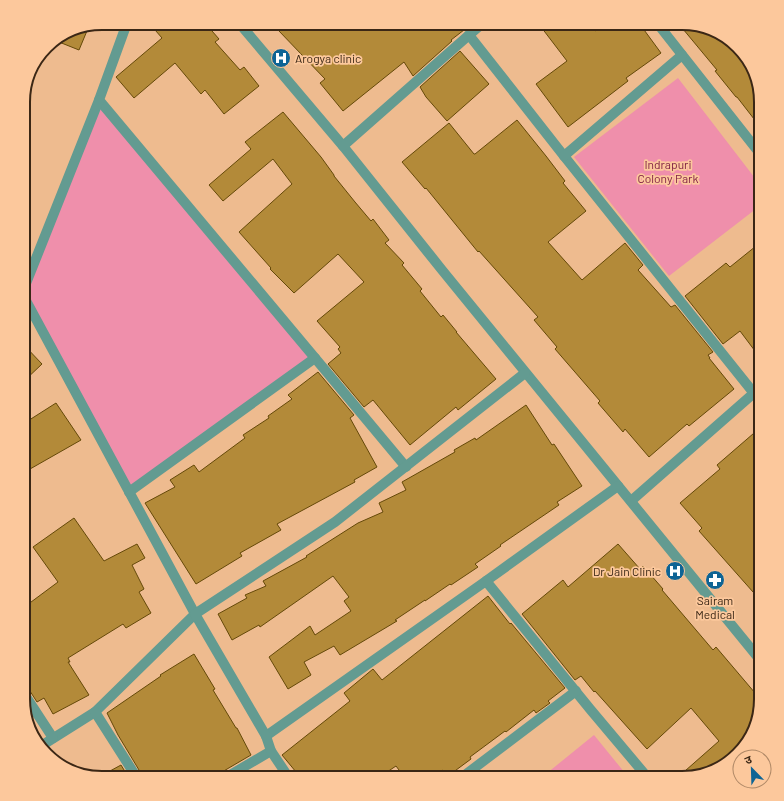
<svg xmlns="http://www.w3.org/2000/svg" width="784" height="801" font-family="Barlow,'Noto Sans Devanagari',sans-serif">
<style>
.green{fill:#ef8fab}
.building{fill:#b38a39;stroke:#654909}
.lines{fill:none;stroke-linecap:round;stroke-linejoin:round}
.minor{stroke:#639b91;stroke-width:10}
.labels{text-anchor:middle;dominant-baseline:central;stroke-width:3.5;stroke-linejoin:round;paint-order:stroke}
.poi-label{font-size:12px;fill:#3b2715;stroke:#fcc89c;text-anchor:start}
.park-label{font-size:12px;fill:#7d1c42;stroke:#fcc89c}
.rim{fill:none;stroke:#3b2715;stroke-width:2}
</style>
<rect width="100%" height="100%" fill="#eebb8f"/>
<g class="green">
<polygon points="678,78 761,186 761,205 669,276 574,157"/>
<polygon points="99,100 315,358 129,492 23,291"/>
<polygon points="594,735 629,778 541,778"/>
</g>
<g class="building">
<polygon points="149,23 205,23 219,39 215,42 240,70 244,67 259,86 224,114 205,90 201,94 175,63 134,98 116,77 162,38"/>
<polygon points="287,23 473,23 451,40 452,41 413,76 404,62 343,111 320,83 325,79 279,31"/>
<polygon points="538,23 589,23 595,31 606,23 639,23 661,53 626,78 628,81 568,127 536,84 567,61"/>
<polygon points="678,23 687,23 717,31 741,50 761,102 761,128 737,97 736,97 715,71 717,70"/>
<polygon points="89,26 79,50 54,40 72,29"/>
<polygon points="460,51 489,84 447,121 426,97 420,87"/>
<polygon points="283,112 321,157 334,175 334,176 355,202 371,221 373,219 389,240 385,243 404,263 402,265 422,289 420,291 441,317 443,315 457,332 456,332 496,379 458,410 456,407 410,445 373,400 364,407 328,364 341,353 338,349 340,347 317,321 364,282 338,254 294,293 270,269 271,268 239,232 292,184 273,159 223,201 209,185 251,149 245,142"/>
<polygon points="517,120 546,156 565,181 563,183 586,211 548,242 582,280 625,243 643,265 638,270 671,307 675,305 713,352 708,355 710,358 709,358 734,389 689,426 687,424 649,457 625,429 623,432 598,403 600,401 555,349 557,347 534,320 538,317 479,251 478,252 426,188 425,189 402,162 449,123 474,154 475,154"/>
<polygon points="761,242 761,359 740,331 723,344 685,296 726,263 730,267"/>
<polygon points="23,344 42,364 23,382"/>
<polygon points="318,372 354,415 350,418 377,467 354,480 355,482 277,524 281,530 240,553 242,556 196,584 145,503 175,487 170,480 194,465 199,472 245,438 243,435 269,418 268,416 292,399 288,395"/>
<polygon points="56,403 81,440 23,473 23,424"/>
<polygon points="526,405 552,445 554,444 582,486 557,502 559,505 500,545 501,546 475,564 478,567 451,585 450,584 425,601 425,600 395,620 397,621 340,655 334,646 304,662 311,675 288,689 269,657 310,626 315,635 351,611 344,601 349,597 333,576 260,627 259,625 232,640 218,614 247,598 245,595 266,586 263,581 307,557 306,556 358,523 383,512 379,503 406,490 402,482 455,452 454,450 475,438 476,440"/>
<polygon points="761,427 761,601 699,531 702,528 680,503 720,469 717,465"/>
<polygon points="74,518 104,561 137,544 145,558 132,565 144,589 139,592 151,613 126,628 123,624 68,658 70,662 68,662 89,695 53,714 44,698 37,702 28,688 23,686 23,608 58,582 33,547"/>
<polygon points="618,544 640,569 643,566 663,589 662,590 713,650 716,647 761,700 753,734 734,758 682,778 677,778 719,741 691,708 647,749 595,691 594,692 581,676 575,680 522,614 563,580 568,587"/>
<polygon points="488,596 510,624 511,623 565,688 548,701 550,703 536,713 534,710 506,732 505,731 470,757 471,759 448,776 443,770 432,778 405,778 396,766 378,778 301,778 282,755 350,701 344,693 373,669 382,680"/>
<polygon points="194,654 215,689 213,690 236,728 237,728 251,755 222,772 219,776 214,778 143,778 142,775 118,735 107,713 161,676 160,675"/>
<polygon points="121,765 129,778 99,777"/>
</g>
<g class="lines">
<g class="minor">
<polyline points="127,23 99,100 315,358 406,467"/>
<polyline points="239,23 343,146 442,270 761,661"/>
<polyline points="657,23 761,155"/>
<polyline points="469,35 564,156 761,402"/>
<polyline points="343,146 469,35 483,23"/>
<polyline points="564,156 682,55"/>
<polyline points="23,291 99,100"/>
<polyline points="23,295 195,614 95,712 41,746"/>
<polyline points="129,492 315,358"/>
<polyline points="631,501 754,393"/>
<polyline points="486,581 618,486"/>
<polyline points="23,692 53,738"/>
<polyline points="95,712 137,778"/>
<polyline points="266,736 486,581 590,709 648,778"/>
<polyline points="225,778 271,751"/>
<polyline points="289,778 271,751 266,736 195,614 335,522 525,373"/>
<polyline points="461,778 576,691"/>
</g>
</g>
<defs>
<g id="hospital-disc" transform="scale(1)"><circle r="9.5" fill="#0e6495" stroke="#fcc89c"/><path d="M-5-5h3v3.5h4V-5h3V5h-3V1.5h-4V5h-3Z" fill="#fff"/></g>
<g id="pharmacy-disc" transform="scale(1)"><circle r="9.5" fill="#0e6495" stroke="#fcc89c"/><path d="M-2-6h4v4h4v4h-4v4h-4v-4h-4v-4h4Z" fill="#fff"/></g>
</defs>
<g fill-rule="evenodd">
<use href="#hospital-disc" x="281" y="58"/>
<use href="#hospital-disc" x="675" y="571"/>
<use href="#pharmacy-disc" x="715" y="580"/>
</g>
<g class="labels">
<g class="poi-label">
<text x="295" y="58">Arogya clinic</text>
<text x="661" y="571" text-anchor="end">Dr Jain Clinic</text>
<text x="715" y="600" text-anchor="middle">Sairam<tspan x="715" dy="14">Medical</tspan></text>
</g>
<g class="park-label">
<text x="668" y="164">Indrapuri<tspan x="668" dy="14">Colony Park</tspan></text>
</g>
</g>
<path d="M0 0H784V801H0ZM102 30H682A72 72 0 0 1 754 102V699A72 72 0 0 1 682 771H102A72 72 0 0 1 30 699V102A72 72 0 0 1 102 30Z" fill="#fcc89c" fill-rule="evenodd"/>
<path class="rim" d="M102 30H682A72 72 0 0 1 754 102V699A72 72 0 0 1 682 771H102A72 72 0 0 1 30 699V102A72 72 0 0 1 102 30Z"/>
<g transform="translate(752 769) rotate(337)"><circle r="19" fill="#fcc89c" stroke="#af8866"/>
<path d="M0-3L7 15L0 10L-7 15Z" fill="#0e6495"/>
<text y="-6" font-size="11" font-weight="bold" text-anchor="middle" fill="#3b2715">उ</text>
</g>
</svg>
